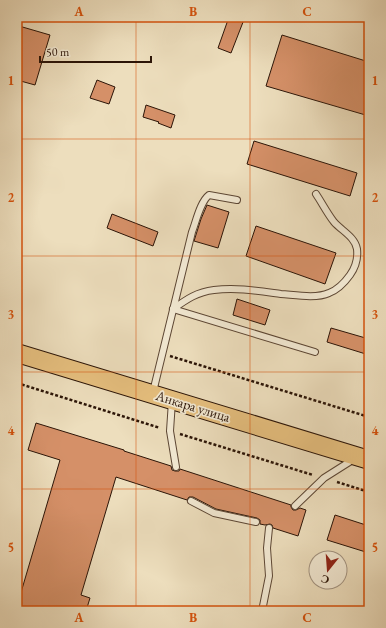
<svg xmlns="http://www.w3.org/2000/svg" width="386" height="628" font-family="'EB Garamond',serif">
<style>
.building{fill:#d59068;stroke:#2b1407}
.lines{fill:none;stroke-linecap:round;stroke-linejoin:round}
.lane-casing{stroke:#5c4634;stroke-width:8}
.primary-casing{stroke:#2b1407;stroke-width:20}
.path{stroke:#2b1407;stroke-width:2.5;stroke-dasharray:3 2;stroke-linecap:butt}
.lane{stroke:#f3ead4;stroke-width:6}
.primary{stroke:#e6bf7e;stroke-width:18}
.grid{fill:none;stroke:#d5520c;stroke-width:1;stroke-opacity:0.55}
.labels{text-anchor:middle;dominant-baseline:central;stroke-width:3.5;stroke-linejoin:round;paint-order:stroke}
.street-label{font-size:14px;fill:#2b1407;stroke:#f3ead4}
.neatline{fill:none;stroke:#d5520c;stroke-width:1.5}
.grid-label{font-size:13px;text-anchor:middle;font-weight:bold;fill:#d5520c}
</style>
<rect width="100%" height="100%" fill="#eddebd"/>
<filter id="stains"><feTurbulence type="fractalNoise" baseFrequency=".005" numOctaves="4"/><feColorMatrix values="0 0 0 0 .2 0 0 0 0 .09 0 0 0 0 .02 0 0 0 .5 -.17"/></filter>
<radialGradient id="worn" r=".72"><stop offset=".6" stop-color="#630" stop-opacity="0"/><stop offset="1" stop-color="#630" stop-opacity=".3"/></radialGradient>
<g class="building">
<polygon points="229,17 245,17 231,53 218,48"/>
<polygon points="19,26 50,35 35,85 17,80 17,33"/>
<polygon points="282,35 369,62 369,116 266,86"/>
<polygon points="97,80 115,87 109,104 90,98"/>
<polygon points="146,105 175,115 171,128 158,123 159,122 143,117"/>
<polygon points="254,141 357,173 350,196 247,164"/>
<polygon points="207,205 229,212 218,248 194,241 201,219"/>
<polygon points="112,214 158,232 153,246 107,228"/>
<polygon points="256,226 336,253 325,284 246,256"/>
<polygon points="237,299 270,310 265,325 233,315"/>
<polygon points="331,328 369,339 369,355 327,342"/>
<polygon points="36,423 124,450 124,451 171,466 172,470 175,471 179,471 180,469 291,505 291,507 293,510 296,510 300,508 306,510 298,536 273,528 272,525 270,524 265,525 260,524 260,520 257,518 216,509 193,497 189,497 187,500 116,477 81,595 90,598 86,611 17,611 17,606 60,460 28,450"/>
<polygon points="335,515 369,526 369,553 327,540"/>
</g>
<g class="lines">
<g class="lane-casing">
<g id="lane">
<path d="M173,309C187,299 197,292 214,290C236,287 259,291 281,294C295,295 316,299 329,293C337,290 345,282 350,275C355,268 358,258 357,249C355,237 342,231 334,222C327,213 322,203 316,194"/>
<polyline points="173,309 315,352"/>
<path d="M153,392L192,232C196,222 200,202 209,195L237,200"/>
<polyline points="172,401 170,431 176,467"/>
<polyline points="191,501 214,513 256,522"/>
<polyline points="295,506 324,478 354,459"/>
<polyline points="262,611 269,576 267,548 269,528"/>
</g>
</g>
<g class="primary-casing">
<polyline id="primary" points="17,353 369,460"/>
</g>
<g class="path">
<polyline points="170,356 369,417"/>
<polyline points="17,383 160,428"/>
<polyline points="180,434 313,475"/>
<polyline points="337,482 369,492"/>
</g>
<use href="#lane" class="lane"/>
<use href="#primary" class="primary"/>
</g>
<path class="grid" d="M136,17V611M250,17V611M17,139H369M17,256H369M17,372H369M17,489H369"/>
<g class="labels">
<g class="street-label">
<text transform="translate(193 406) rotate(17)">Анкара улица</text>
</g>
</g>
<rect width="386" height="628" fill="none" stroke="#eddebd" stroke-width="44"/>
<g transform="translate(328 570) rotate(197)"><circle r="19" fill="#f3ead4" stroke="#a39482"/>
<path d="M0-3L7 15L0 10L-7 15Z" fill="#8f2418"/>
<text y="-6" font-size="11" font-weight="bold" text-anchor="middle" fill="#2b1407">С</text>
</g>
<path d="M40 56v6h111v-6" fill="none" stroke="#2b1407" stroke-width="2"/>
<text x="46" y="56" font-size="12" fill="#2b1407" stroke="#f3ead4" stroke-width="3" paint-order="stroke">50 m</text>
<rect x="22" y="22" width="342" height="584" class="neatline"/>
<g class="grid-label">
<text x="79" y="16">A</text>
<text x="193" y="16">B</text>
<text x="307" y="16">C</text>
<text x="11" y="85">1</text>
<text x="375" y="85">1</text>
<text x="11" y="202">2</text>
<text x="375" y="202">2</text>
<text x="11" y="319">3</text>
<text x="375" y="319">3</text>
<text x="11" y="435">4</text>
<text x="375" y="435">4</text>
<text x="11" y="552">5</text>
<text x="375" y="552">5</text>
<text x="79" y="622">A</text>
<text x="193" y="622">B</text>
<text x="307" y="622">C</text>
</g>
<rect width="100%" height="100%" filter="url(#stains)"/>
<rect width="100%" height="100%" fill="url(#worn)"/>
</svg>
